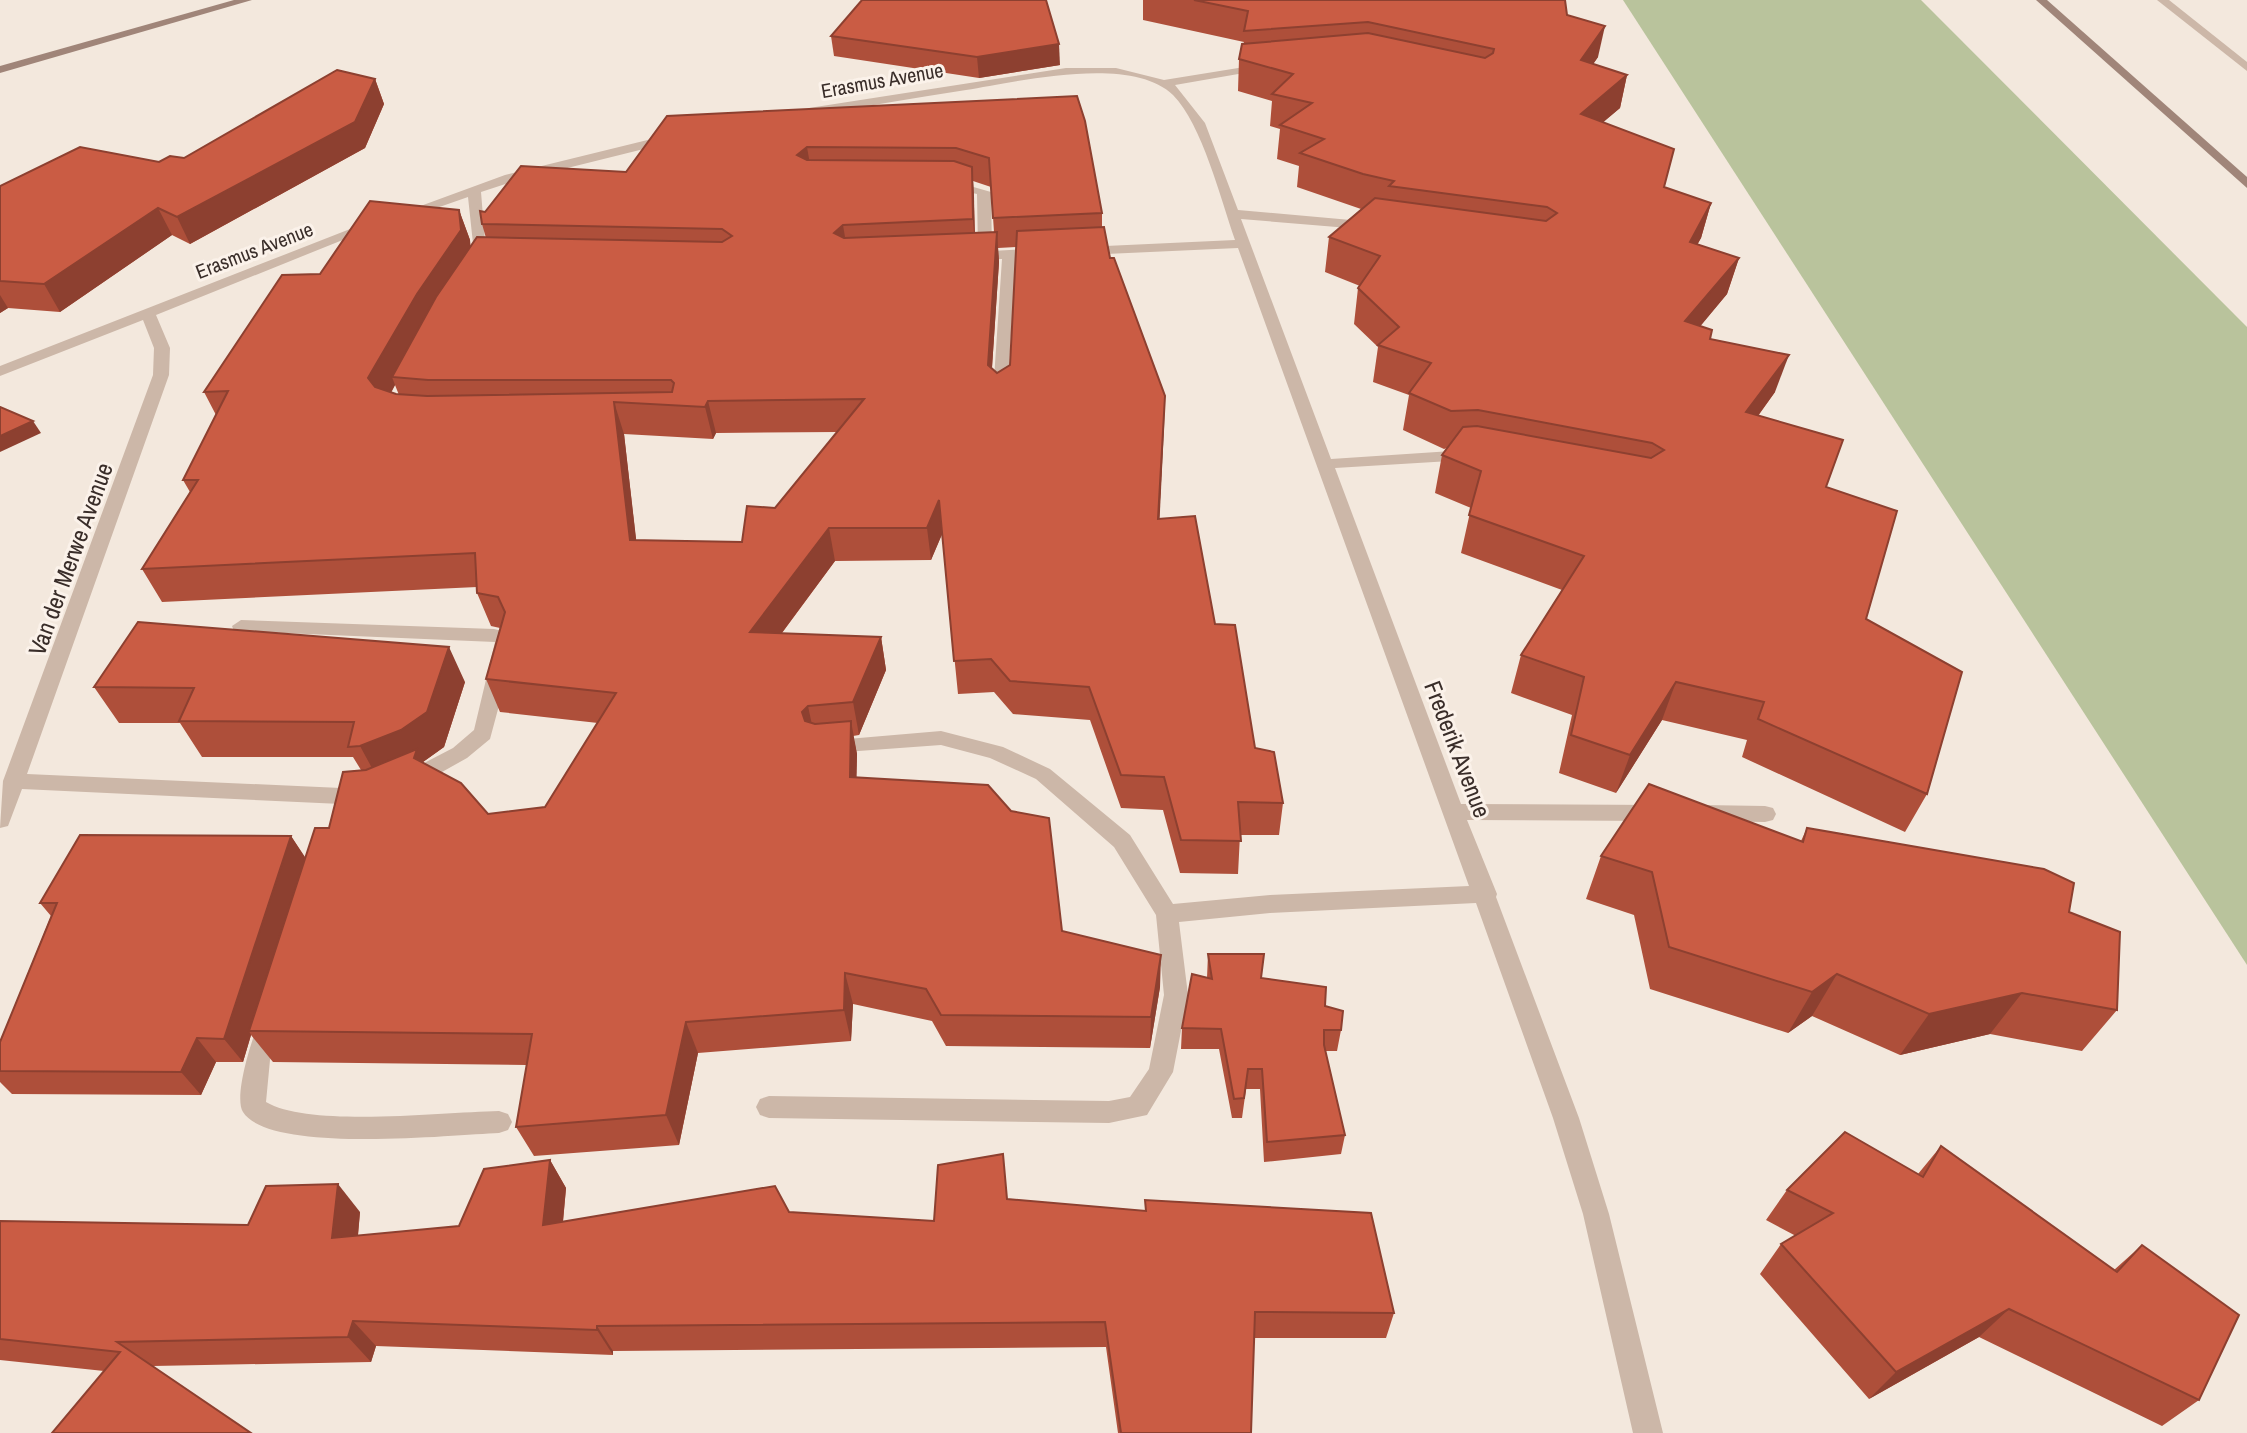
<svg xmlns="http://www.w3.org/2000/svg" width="2247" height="1433" font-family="'Archivo Narrow',sans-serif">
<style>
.green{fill:#b9c39c}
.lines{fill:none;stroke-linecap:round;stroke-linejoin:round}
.minor{fill:#ccb7a8;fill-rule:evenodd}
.secondary{fill:#a08579;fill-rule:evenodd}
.wall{fill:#ae4f3a;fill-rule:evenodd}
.shaded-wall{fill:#8d4030}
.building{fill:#ca5c44;stroke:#8d4030;stroke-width:2;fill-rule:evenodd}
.labels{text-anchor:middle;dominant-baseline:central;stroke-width:6;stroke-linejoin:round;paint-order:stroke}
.far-street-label{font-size:20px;fill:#392d29;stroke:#fbf2ea}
.street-label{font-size:24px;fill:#392d29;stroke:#fbf2ea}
</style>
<rect width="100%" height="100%" fill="#f3e8dd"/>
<polygon class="green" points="1623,0 1921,0 2247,327 2247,965"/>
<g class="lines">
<g class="minor">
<polygon points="2157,0 2169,0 2247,62 2247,71"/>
<path d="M1263,64L1267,65V69L1175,85L1205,123L1238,210L1373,222L1380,226L1373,230L1241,219L1331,459L1467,450L1475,455L1467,460L1335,468L1461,804L1658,805L1666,807L1669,813L1666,819L1658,821L1467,820L1497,894L1496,897L1579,1118L1609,1214L1663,1433H1633L1583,1214L1553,1118L1476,903L1270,913L1179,922L1188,995L1173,1072L1147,1115L1109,1123L769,1118L760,1115L756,1107L760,1099L769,1096L1109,1101L1130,1097L1149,1069L1164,995L1156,915L1114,847L1036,779L990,758L941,745L831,753L824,751L821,746L824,741L941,731L1003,747L1050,769L1130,835L1173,904L1270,895L1469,886L1238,248L1084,255L1077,251L1084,247L1235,240C1221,200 1202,124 1173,95C1131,54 1017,82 966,90C913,98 861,107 809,116L803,112L809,108L1066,68H1116L1164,80Z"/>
<polygon points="672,134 676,135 676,141 515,181 481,192 487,265 477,265 475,262 468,197 408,218 396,215 505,175"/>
<polygon points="949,180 991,192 992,251 1044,248 1051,252 1044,256 1016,258 1007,397 1001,399 993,394 1002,259 972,260 965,256 978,251 977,194 944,187 942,184"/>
<polygon points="368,222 380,225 156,315 170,348 169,375 27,774 341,788 368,788 372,794 368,800 341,804 22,789 8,826 0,828 3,781 153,375 154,348 143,320 0,376 0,366"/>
<polygon points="241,620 494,629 511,633 515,646 490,739 467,758 417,786 403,786 400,780 403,774 453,748 474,730 495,642 234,631 232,626"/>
<polygon points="1702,805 1765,806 1773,808 1776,814 1773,820 1765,822 1702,821 1694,819 1691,813 1694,807"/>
<path d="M269,1015L277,1018L281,1025L270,1060L266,1102C310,1128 443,1112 499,1111L508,1114L512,1122L508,1130L499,1133C450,1135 269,1154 243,1112C233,1097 253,1034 261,1018Z"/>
</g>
<g class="secondary">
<polygon points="234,0 252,0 0,73 0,66"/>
<polygon points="2036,0 2047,0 2247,177 2247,188"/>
</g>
</g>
<g class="wall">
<polygon points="1143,0 1565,0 1567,15 1598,57 1593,64 1627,75 1620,108 1603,122 1664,187 1711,203 1701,238 1697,244 1739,258 1727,294 1700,326 1710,339 1775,392 1758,416 1826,487 1866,619 1927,794 1905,832 1742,757 1747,740 1662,720 1616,793 1559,773 1572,715 1511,693 1521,655 1562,590 1461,553 1471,508 1435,493 1442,455 1447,448 1444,449 1403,430 1409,395 1373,382 1378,347 1354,324 1358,288 1360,286 1325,272 1329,237 1361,209 1297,187 1299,166 1277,159 1280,129 1270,126 1272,101 1238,91 1239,59 1244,42 1143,20"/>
<polygon points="831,36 1060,65 979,78 834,56"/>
<polygon points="375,79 384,104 365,148 190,244 172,235 60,312 8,308 0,313 0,186 184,158"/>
<path d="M1077,96L1102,213V227L1110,258L1165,396L1159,519L1215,624L1255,748L1283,803L1279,835H1240L1238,874L1180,873L1163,810L1121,808L1090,720L1013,714L994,692L958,694L942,534L931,560L835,561L782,633L881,637L886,670L859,735L853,736L857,754L856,778L1062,931L1160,987L1150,1048L946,1046L932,1021L853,1004L851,1041L698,1053L679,1145L534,1156L516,1127L527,1065L273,1062L251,1035L243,1062H216L201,1095L12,1094L0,1082V1042L51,916L40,903L291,836L305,858L329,828L361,770L353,757H202L180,723H119L94,687L465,682L444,747L423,762L488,814L545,807L598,723L500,712L486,679L500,628L491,626L477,593V587L162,602L142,569L190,492L183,480L216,415L204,392L320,274L459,210L470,240V247L486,238L482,224L485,212L626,172ZM973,181L991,187L994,232L975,233ZM1016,247L1010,365L997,373L992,368L999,262L998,248ZM395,385L399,395L391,393ZM837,432L775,508L742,542L636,540L624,434L713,439L716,433Z"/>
<polygon points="1807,828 2069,912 2117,1010 2082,1051 1990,1034 1900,1055 1812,1016 1788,1033 1650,989 1634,915 1586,899 1601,856 1801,841"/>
<polygon points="1208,954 1325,1006 1341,1030 1337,1051 1325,1051 1345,1135 1341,1154 1264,1162 1260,1089 1246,1089 1242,1118 1232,1118 1219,1049 1181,1049 1182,1028 1207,978"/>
<polygon points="1941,1146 2114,1270 2142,1245 2199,1400 2162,1426 1979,1337 1869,1399 1760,1274 1781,1244 1796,1236 1766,1220 1787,1190 1918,1174"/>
<polygon points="550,1160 566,1188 563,1222 789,1212 934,1221 1008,1199 1145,1211 1145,1200 1394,1313 1386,1338 1254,1338 1251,1433 1118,1433 1106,1347 613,1351 613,1355 376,1346 371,1362 153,1366 104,1371 0,1360 0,1221 248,1225 360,1212 358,1236 459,1226"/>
</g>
<g class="shaded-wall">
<polygon points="1605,26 1598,57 1574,92 1581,60"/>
<polygon points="1059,44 1060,65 979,78 977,57"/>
<polygon points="1627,75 1620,108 1574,147 1581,114"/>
<polygon points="375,79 384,104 365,148 190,244 177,217"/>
<polygon points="807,147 812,176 797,155"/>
<polygon points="972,167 974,196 975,249 973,219"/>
<polygon points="1711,203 1701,238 1680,277 1690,242"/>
<polygon points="158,208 172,235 60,312 44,284"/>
<polygon points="459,210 470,240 472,260 392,377 395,385 381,410 368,378"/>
<polygon points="843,225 848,255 834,233"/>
<polygon points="997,232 999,262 990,397 988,365"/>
<polygon points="1739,258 1727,294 1674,358 1685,321"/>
<polygon points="0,295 8,308 0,313"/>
<polygon points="1789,355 1775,392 1733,450 1746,412"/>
<polygon points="1165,396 1164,428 1158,552 1158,519"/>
<polygon points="708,401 716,433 713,439 705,407"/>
<polygon points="614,402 624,434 640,573 630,540"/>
<polygon points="33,421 41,433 0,452 0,436"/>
<polygon points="939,500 943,532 931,560 927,528"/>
<polygon points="829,528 835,561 758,665 750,632"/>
<polygon points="881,637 886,670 859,735 853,702"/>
<polygon points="449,647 465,682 444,747 423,762 433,782 379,781 360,746"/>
<polygon points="1676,682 1662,720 1616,793 1630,755"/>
<polygon points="808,706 815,739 809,745 802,712"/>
<polygon points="851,721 857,754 856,810 850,777"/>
<polygon points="291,836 307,860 249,1031 251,1035 243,1062 224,1039"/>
<polygon points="1161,955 1160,987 1150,1048 1151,1017"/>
<polygon points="845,973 853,1004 851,1041 844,1010"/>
<polygon points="1837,974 1812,1016 1788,1033 1812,992"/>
<polygon points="2022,993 1990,1034 1900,1055 1929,1014"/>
<polygon points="686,1022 698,1053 679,1145 666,1115"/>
<polygon points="197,1038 216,1062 201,1095 181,1072"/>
<polygon points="550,1160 566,1188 560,1252 543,1225"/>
<polygon points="338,1184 360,1212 355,1265 332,1238"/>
<polygon points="2009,1309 1979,1337 1869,1399 1896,1372"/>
<polygon points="353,1321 376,1346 371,1362 348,1337"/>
<polygon points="597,1326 613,1351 613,1355 597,1330"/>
</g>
<g class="building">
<polygon points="862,0 1046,0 1059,44 977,57 831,36"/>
<polygon points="1194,0 1565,0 1567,15 1605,26 1581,60 1627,75 1581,114 1674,149 1664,187 1711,203 1690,242 1739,258 1685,321 1712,330 1710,339 1789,355 1746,412 1843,440 1826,487 1897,511 1866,619 1962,672 1927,794 1758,719 1764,702 1676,682 1630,755 1571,735 1584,677 1521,655 1584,556 1469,515 1481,471 1442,455 1463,427 1477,426 1651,458 1664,450 1652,443 1478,410 1451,411 1409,393 1431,363 1378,345 1399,327 1358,288 1380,256 1329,237 1375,198 1546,221 1557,213 1547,207 1389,186 1394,181 1363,174 1300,153 1324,139 1280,125 1312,103 1272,94 1293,74 1239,59 1242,44 1368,33 1485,58 1493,53 1494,49 1368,22 1244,31 1248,11"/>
<polygon points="337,70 375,79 355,122 177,217 158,208 44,284 0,281 0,186 80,147 159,162 170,156 184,158"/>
<path d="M1077,96L1085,121L1102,213L993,218L989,158L956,148L807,147L797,155L807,160L954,161L972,167L973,219L843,225L834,233L844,238L997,232L988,365L997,373L1010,365L1017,231L1104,227L1110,258H1114L1165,396L1158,519L1195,516L1215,624L1235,625L1255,748L1274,752L1283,803L1238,802L1241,841L1181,840L1164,777L1121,775L1089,687L1010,681L991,659L954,661L939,500L927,528H829L750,632L881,637L853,702L808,706L802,712L805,721L815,724L851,721L850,777L988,785L1011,811L1049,818L1062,931L1161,955L1151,1017L941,1015L926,989L845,973L844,1010L686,1022L666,1115L516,1127L532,1034L249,1031L315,828H329L343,772L366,770L417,749L414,758L461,783L488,814L545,807L616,693L486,679L505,612L498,597L477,593L475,553L142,569L198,480H183L228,391L204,392L282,275L320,274L370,201L459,210L461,230L417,294L368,378L375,387L396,394L427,396L672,392L674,383L671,380H428L392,377L436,297L477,237L722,242L732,236L722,229L482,224L480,211L485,212L521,166L626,172L667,116ZM864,399L775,508L747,506L742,542L630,540L614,402L705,407L708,401Z"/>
<polygon points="0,407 33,421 0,436"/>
<polygon points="138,622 449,647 427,712 401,730 360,746 348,747 354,722 179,721 194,688 94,687"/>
<polygon points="1649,784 1803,842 1807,828 2044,869 2074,883 2069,912 2120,932 2117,1010 2022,993 1929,1014 1837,974 1812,992 1669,947 1652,872 1601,856"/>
<polygon points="80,835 291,836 224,1039 197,1038 181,1072 0,1071 0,1042 57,903 40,903"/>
<polygon points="1208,954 1264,954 1261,978 1326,987 1325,1006 1343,1011 1341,1030 1324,1030 1324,1045 1345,1135 1267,1142 1262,1069 1248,1069 1244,1098 1234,1099 1221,1029 1182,1028 1192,974 1212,979"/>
<polygon points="1845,1132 1923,1177 1941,1146 2117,1272 2142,1245 2239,1315 2199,1400 2009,1309 1896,1372 1781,1244 1833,1213 1787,1190"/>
<polygon points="1003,1154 1007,1199 1146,1211 1145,1200 1371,1213 1394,1313 1255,1312 1251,1433 1121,1433 1105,1322 597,1326 597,1330 353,1321 348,1337 117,1342 251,1433 52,1433 120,1352 0,1339 0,1221 248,1225 266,1186 338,1184 332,1238 459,1226 484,1169 550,1160 543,1225 775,1186 789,1212 934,1221 938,1165"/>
</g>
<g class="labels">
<g class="far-street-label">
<text transform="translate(882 80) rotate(-10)">Erasmus Avenue</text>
<text transform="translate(254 250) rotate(-21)">Erasmus Avenue</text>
</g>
<g class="street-label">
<text transform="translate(70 559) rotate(-70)">Van der Merwe Avenue</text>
<text transform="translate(1458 749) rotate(69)">Frederik Avenue</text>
</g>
</g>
</svg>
